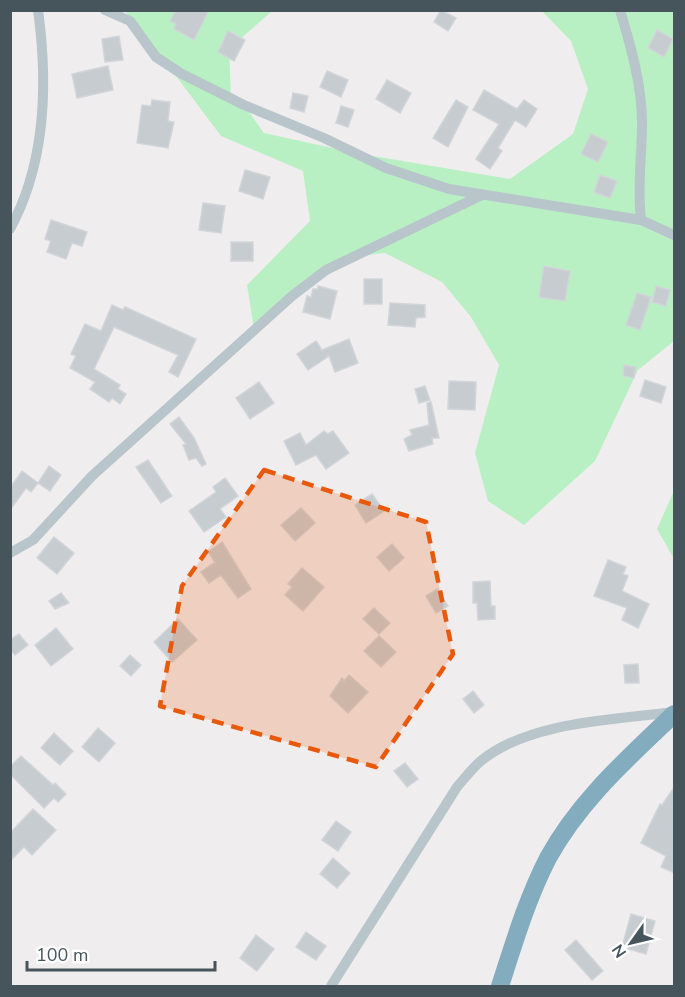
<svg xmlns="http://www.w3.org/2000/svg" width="685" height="997" font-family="'Nunito Sans',sans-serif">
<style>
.green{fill:#b9f0c3}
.building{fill:#c7ccd0;stroke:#d1d5d9;stroke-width:1.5}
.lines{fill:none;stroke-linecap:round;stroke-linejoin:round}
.street{stroke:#b8c5cb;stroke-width:10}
.highway{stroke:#83acbe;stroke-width:18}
.marked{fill:#e8590c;fill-opacity:0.2;stroke:#e8590c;stroke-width:4.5;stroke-dasharray:12 8;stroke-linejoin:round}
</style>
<rect width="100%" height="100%" fill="#f0edee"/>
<g class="green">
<polygon points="126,11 272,11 229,49 231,96 244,105 264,133 355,153 510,179 573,134 588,89 571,41 542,11 674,11 674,341 638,370 595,461 524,525 488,501 475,453 499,365 471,317 442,282 385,253 352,257 254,329 247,285 310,221 303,171 221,136 167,64 130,21"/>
<polygon points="674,491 674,559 657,529"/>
</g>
<g class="building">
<polygon points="176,10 209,10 194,40 174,29 176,24 170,21"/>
<polygon points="441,10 456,18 448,31 434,22"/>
<polygon points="657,30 673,39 664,57 648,48"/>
<polygon points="228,31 245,40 234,61 218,52"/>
<polygon points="119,36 123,60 105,62 102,39"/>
<polygon points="108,66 113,90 77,98 72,74"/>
<polygon points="327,71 348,80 341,97 320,87"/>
<polygon points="387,80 411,93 400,113 376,99"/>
<polygon points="484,90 517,109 524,100 537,109 526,127 515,120 498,148 502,151 490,169 476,159 499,124 473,110"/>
<polygon points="293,93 308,96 304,112 290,108"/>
<polygon points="152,100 170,102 168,121 174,122 168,148 137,143 142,105 151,106"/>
<polygon points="456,100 468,107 448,147 433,138"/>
<polygon points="341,106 354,110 348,127 336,123"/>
<polygon points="591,134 608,142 598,162 581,154"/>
<polygon points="245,170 270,177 263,199 239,191"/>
<polygon points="600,175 617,181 610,198 594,192"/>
<polygon points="203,203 225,206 221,233 199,230"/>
<polygon points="51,220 87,232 82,246 72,243 66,259 47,252 51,241 45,239"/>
<rect x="231" y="242" width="22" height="19"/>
<polygon points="544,266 570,271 565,301 539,297"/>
<rect x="364" y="279" width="18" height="25"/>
<polygon points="318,286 337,291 330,319 303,312 307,296 311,297 313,289 318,289"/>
<polygon points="656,286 670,290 666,306 652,302"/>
<polygon points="637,293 651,297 640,330 626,325"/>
<polygon points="390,303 425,305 425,317 416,318 415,327 388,325"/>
<polygon points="112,305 123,310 125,307 196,339 178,377 169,372 178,355 114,327 94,369 120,385 118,389 126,394 120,404 112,398 109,402 90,389 95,382 70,368 76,356 71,354 85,324 101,331"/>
<polygon points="349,339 358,363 335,372 329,356 308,370 297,354 316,341 322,350"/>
<polygon points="624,365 636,367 634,378 623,376"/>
<polygon points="645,380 666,387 661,403 640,396"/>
<polygon points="449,381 476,382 475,410 448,409"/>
<polygon points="259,382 274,403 250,419 236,398"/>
<polygon points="425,386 430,400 419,403 415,389"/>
<polygon points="431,402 439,438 432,438 433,444 409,451 404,439 412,435 410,430 429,425 427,403"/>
<polygon points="179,417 194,438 206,464 202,466 196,458 189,460 183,445 186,444 170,424"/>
<polygon points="324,431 328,434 333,431 349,453 326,469 316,455 296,465 284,441 300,433 306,445"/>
<polygon points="148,460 172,496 161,503 136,467"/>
<polygon points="49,466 61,475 50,491 38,483"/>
<polygon points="22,471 38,483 31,492 26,488 10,510 10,488"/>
<polygon points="225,478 238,496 220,509 226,517 204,532 189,511 216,492 213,487"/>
<polygon points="372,494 384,511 366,523 355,505"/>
<polygon points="301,508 315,523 295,541 281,525"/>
<polygon points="54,537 74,553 57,574 37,558"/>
<polygon points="222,542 251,589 238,598 221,575 209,583 201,572 215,562 208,552"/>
<polygon points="392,544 404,558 389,571 377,557"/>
<polygon points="608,560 626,567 623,574 628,576 622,591 649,604 638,628 622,620 627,608 594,596"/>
<polygon points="302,568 324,587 303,611 285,595 292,587 288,584"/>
<polygon points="490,581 491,606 495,606 495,619 478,620 477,603 473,603 473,582"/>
<polygon points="437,589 448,606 436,613 426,596"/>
<polygon points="61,593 69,603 55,609 49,601"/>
<polygon points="374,608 390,623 379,634 363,619"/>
<polygon points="178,619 197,640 172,662 154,642"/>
<polygon points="56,628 73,649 51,666 35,645"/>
<polygon points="19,634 28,645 15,655 10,649 10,640"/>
<polygon points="379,636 396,652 381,667 364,651"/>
<polygon points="130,655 141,665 131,676 120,666"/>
<polygon points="638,664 639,683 625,683 624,665"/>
<polygon points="349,675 368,692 348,713 330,696 342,678 344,681"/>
<polygon points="473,691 484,705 474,713 463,699"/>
<polygon points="98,728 115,743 99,762 82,747"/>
<polygon points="54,733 73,751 60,765 41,748"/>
<polygon points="21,756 53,785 55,783 66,794 58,802 54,798 44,808 10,774 10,767"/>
<polygon points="405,763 418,779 407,787 394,771"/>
<polygon points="675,786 675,873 661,867 666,856 641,843 660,804 662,805"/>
<polygon points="33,809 56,830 32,855 24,847 10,861 10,833"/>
<polygon points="336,821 351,832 338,851 322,840"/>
<polygon points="333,858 350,873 337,888 320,874"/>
<polygon points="631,914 655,921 646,954 622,947"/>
<polygon points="306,932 326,946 316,960 296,947"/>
<polygon points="256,935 274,949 257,971 240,958"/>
<polygon points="576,940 603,971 592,980 565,950"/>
</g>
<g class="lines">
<g class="street">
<polyline points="105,10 130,21 156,57 182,74 244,105 324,138 386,168 449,189 641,220 674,235"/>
<path d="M620,10C631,47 642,85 642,123C642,156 637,187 641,220"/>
<path d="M10,229C46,163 48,83 38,10"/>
<polyline points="10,553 33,540 92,476 292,296 326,270 482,195"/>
<path d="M331,986L457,787C465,778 473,767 482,760C531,721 615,720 674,712"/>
</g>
<path class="highway" d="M500,986C514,943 527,899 548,858C579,801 628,758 674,714"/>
</g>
<path class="marked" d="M264,470L426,522L453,654L376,767L160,706L182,586Z"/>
<rect width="685" height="997" fill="none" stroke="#45555b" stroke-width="24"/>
<g transform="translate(631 943) rotate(236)" stroke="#ffffff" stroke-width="4.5" paint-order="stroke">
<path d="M0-4.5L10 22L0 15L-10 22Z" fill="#45555b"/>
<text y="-9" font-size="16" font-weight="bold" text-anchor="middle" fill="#45555b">N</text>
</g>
<path d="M27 961v9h188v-9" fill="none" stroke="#45555b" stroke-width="3"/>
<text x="36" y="961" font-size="18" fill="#45555b" stroke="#ffffff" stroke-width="4.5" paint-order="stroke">100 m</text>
</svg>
